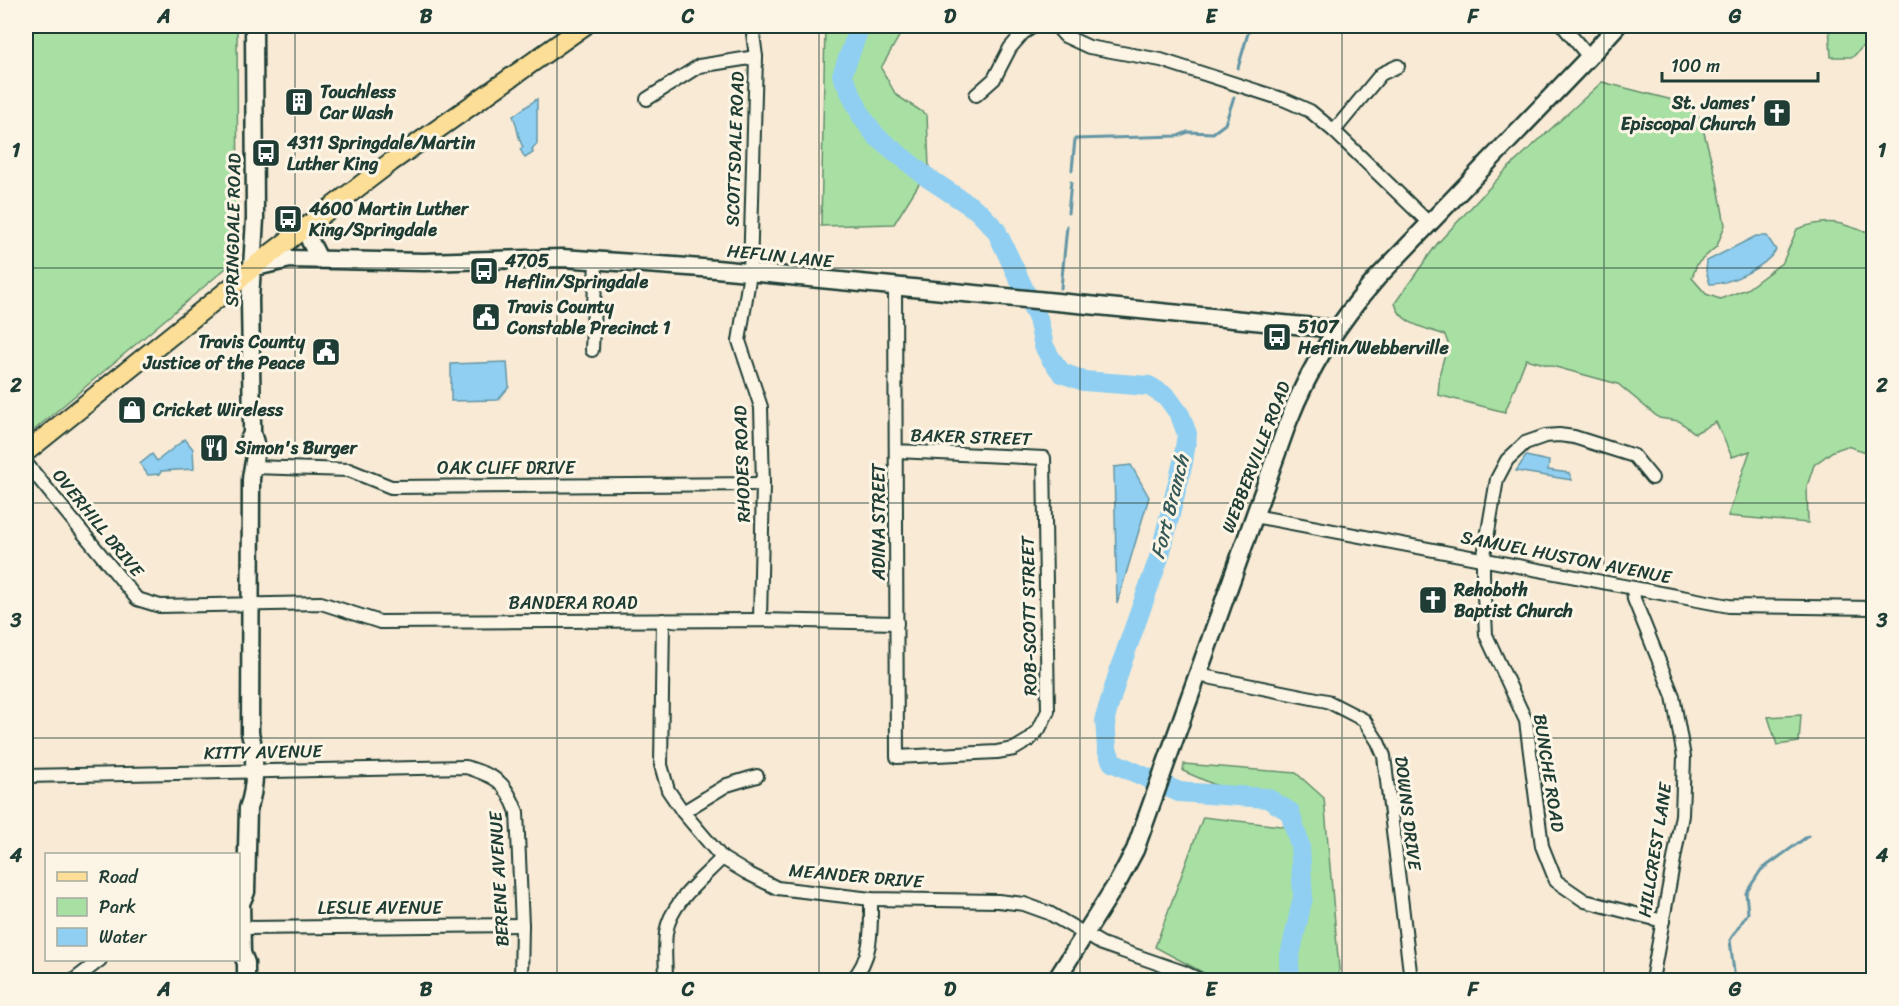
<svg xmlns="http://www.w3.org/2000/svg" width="1899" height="1006" font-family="Sriracha,sans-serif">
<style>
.green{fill:#a8e0a3;stroke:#648e6c;stroke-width:1.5}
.water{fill:#90cff1;stroke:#6395a5;stroke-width:1.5}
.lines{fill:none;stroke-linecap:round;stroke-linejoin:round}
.stream{stroke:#6395a5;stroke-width:3}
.river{stroke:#90cff1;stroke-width:20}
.street-casing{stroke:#1f3d34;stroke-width:16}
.secondary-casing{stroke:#1f3d34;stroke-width:21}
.primary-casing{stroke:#1f3d34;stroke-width:22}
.street{stroke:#fcf5e5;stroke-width:12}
.secondary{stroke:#fcf5e5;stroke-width:16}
.primary{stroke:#fdde96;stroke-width:18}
.grid{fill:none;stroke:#1f3d34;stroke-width:1.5;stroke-opacity:0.55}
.labels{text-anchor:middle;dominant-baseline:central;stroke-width:6;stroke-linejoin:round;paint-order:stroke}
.poi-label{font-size:18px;font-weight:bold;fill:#1f3d34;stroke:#fcf5e5;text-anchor:start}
.street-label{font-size:18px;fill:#1f3d34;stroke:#fcf5e5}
.water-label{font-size:20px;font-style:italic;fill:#365a5a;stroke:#fcf5e5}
.neatline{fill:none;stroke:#1f3d34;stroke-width:2}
.grid-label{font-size:20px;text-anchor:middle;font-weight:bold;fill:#1f3d34}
</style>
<rect width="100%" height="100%" fill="#f8ead5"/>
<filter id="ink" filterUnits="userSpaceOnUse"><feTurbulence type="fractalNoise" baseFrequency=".0167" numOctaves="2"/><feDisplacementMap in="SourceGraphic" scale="12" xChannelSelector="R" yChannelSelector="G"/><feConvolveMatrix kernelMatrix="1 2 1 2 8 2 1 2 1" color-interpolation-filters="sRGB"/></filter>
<g filter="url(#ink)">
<g class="green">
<polygon points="26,26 237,26 238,258 26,437"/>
<polygon points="825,26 905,26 881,68 896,95 927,115 929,168 894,224 821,226"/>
<polygon points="1829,26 1873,26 1873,35 1853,57 1831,57"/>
<path d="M1602,82L1684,103L1700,118L1717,181L1725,225L1717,246L1697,264L1692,278L1706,294L1720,299L1747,289L1783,262L1797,229C1830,217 1842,223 1873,235V454L1847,446L1833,451L1814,465L1807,486L1808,523L1728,516L1750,451L1732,457L1716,422L1695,433L1679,421L1659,418L1618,384L1526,359L1505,412L1438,395L1440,372L1448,343L1445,335C1427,328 1400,325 1395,303L1437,244L1505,171Z"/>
<polygon points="1801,715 1799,742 1777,745 1768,717"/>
<polygon points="1184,764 1296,773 1324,798 1340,980 1217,980 1155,947 1203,817 1281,826 1302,832 1294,810 1271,796 1215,785 1183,771"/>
</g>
<g class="water">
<path d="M537,99V144L532,149L533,153L525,158L520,149L523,147C517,137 518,126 513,116Z"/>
<path d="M1756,236H1767L1776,250C1765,267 1731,284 1710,284L1706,271L1707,261Z"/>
<polygon points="507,362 509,387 498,400 451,401 451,364"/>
<polygon points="185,439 193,449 194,469 161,471 160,474 148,475 140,464 152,454 157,461"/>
<polygon points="1526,456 1549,461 1548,470 1569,473 1572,480 1516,471"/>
<polygon points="1131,465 1149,497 1117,604 1114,467"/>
</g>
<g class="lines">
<g class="stream">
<polyline points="1238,68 1250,26"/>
<polyline points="1072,170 1075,139 1178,136 1188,132 1213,133 1225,124 1234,97"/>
<polyline points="1068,213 1071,182"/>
<polyline points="1061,288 1067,226"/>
<polyline points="1040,327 1046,316"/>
<polyline points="1735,980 1730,940 1748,913 1746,893 1761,870 1808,836"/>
</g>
<polyline class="river" points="860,26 842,75 862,117 876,136 928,178 978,211 996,230 1038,319 1044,346 1051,359 1062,373 1084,381 1149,386 1167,397 1180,415 1187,434 1183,462 1160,555 1121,665 1105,718 1107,749 1112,762 1179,792 1267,798 1290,812 1300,846 1303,897 1289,960 1290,980"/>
<g class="street-casing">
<g id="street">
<polyline points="752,26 756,57 750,273 739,341 761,407 763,484 760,620"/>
<polyline points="1056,26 1065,36 1089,47 1161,60 1285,100 1310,111 1334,131 1430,224"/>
<polyline points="1563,26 1589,57"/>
<polyline points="976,95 994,79 1010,48 1023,33 1034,26"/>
<polyline points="647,99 699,66 756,57"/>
<polyline points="1334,131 1381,74 1398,66"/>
<polyline points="895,288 897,757 997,752 1014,749 1029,740 1039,729 1048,711 1044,458 896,451"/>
<polyline points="592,350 596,261"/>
<polyline points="26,463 137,599 160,606 321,603 380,622 760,620 897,623"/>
<polyline points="252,467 349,470 391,487 763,484"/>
<polyline points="1652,478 1634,456 1574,437 1559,435 1545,436 1525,443 1507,460 1497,479 1483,561 1483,575 1486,635 1526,721 1542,846 1556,881 1585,901 1663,921"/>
<polyline points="1254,516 1729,606 1874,608"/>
<polyline points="1633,588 1634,599 1673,696 1684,757 1682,815 1652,980"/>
<polyline points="663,620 661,765 668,790 683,812 722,858 747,873 777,888 871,899 998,901 1024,904 1049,913 1102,944 1183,972 1200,980"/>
<polyline points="1198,675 1327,701 1364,720 1378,742 1384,756 1411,980"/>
<path d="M26,776L466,767C497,777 505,781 517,812L522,925L521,980"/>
<polyline points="683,812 727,785 757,776"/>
<polyline points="238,928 522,925"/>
<polyline points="74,980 100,960"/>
<path d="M666,980C666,965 664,948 666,933C670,903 702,879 722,858"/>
<path d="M852,980C873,957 871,929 871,899"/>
</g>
</g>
<g class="secondary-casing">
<g id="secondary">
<polyline points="307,227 310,241 319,259"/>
<polyline points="252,268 290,259 424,262 562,258 716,269 1336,329"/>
<polyline points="247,443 252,434 252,426 250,299 255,219 254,26"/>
<path d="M246,980V963L242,953L241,903L246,892L248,808C256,789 256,754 250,733L251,480C252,463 260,451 252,434"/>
<path d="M1056,980L1119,880L1135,850L1288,422C1310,366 1338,323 1377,278L1589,57L1617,26"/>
</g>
</g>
<g class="primary-casing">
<polyline id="primary" points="26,452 234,285 252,268 391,162 584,26"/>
</g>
<use href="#street" class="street"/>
<use href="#secondary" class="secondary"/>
<use href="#primary" class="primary"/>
</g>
</g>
<path class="grid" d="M295,26V980M557,26V980M819,26V980M1080,26V980M1342,26V980M1604,26V980M26,268H1874M26,503H1874M26,738H1874"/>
<defs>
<g id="building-square" transform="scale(1.5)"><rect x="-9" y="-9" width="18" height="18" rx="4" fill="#1f3d34" stroke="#fcf5e5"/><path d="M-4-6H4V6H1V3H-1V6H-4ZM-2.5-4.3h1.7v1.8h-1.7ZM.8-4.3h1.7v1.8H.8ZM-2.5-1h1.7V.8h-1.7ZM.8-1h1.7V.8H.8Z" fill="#fff"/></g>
<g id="church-square" transform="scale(1.5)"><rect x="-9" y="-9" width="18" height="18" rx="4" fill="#1f3d34" stroke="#fcf5e5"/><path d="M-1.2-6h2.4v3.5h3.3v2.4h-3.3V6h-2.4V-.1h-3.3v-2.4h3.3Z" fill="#fff"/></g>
<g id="bus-square" transform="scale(1.5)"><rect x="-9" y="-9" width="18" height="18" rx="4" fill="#1f3d34" stroke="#fcf5e5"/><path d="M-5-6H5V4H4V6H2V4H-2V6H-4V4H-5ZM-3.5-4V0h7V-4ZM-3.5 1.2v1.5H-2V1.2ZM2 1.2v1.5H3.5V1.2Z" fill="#fff"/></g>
<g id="civic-square" transform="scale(1.5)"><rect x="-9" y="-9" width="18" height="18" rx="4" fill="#1f3d34" stroke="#fcf5e5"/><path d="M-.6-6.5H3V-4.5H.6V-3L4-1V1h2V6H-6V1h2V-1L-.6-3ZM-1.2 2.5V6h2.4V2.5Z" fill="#fff"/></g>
<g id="shop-square" transform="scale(1.5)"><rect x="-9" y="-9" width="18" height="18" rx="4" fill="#1f3d34" stroke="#fcf5e5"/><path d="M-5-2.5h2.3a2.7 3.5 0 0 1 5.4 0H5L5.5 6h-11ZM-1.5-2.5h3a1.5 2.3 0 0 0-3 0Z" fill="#fff"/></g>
<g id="restaurant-square" transform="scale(1.5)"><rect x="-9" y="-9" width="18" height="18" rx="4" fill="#1f3d34" stroke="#fcf5e5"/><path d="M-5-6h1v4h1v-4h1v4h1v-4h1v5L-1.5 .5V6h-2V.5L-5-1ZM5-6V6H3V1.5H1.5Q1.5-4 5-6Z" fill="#fff"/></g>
</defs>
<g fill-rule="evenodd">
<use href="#building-square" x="299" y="102"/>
<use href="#church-square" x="1777" y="113"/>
<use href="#bus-square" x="266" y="153"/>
<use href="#bus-square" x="288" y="219"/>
<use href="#bus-square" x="484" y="271"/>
<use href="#civic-square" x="486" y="317"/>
<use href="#bus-square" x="1277" y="337"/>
<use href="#civic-square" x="326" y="352"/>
<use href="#shop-square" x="132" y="410"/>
<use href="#restaurant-square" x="214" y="448"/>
<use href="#church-square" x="1433" y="600"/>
</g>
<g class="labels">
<g class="poi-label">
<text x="320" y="92">Touchless<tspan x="320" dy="21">Car Wash</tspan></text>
<text x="1756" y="103" text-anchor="end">St. James'<tspan x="1756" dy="21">Episcopal Church</tspan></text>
<text x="287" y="143">4311 Springdale/Martin<tspan x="287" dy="21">Luther King</tspan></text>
<text x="309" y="209">4600 Martin Luther<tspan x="309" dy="21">King/Springdale</tspan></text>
<text x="505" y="261">4705<tspan x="505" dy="21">Heflin/Springdale</tspan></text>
<text x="507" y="307">Travis County<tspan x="507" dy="21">Constable Precinct 1</tspan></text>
<text x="1298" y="327">5107<tspan x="1298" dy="21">Heflin/Webberville</tspan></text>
<text x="305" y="342" text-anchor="end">Travis County<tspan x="305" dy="21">Justice of the Peace</tspan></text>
<text x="153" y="410">Cricket Wireless</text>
<text x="235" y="448">Simon's Burger</text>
<text x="1454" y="590">Rehoboth<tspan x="1454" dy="21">Baptist Church</tspan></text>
</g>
<g class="street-label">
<text transform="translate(735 149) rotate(-88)">SCOTTSDALE ROAD</text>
<text transform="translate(233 230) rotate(-89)">SPRINGDALE ROAD</text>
<text transform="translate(780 256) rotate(6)">HEFLIN LANE</text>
<text transform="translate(971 437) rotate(2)">BAKER STREET</text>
<text transform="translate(1256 457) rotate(-69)">WEBBERVILLE ROAD</text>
<text transform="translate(742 464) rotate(-92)">RHODES ROAD</text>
<text x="506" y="468">OAK CLIFF DRIVE</text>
<text transform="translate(879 522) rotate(-90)">ADINA STREET</text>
<text transform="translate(98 523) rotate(51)">OVERHILL DRIVE</text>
<text transform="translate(1566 557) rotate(11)">SAMUEL HUSTON AVENUE</text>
<text x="573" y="603">BANDERA ROAD</text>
<text transform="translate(1029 616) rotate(-91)">ROB-SCOTT STREET</text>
<text transform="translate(263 752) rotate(-1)">KITTY AVENUE</text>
<text transform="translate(1549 773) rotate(81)">BUNCHE ROAD</text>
<text transform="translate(1408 813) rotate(83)">DOWNS DRIVE</text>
<text transform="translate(1655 850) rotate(-81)">HILLCREST LANE</text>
<text transform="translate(856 876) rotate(5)">MEANDER DRIVE</text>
<text transform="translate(499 879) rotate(-93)">BERENE AVENUE</text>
<text x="380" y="908">LESLIE AVENUE</text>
</g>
<g class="water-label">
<text transform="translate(1170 507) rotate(-76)">Fort Branch</text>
</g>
</g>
<rect width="1899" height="1006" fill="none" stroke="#fcf5e5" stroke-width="66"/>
<rect x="45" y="853" width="195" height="108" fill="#fcf5e5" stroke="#a4ab9e" stroke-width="1.5"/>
<rect x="57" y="872" width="30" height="9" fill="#fdde96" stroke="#a4ab9e" stroke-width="1.5"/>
<text x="99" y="883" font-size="18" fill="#1f3d34">Road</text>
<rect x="57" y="898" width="30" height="18" fill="#a8e0a3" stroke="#a4ab9e" stroke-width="1.5"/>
<text x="99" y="913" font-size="18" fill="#1f3d34">Park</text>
<rect x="57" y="928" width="30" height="18" fill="#90cff1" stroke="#a4ab9e" stroke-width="1.5"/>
<text x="99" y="943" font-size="18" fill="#1f3d34">Water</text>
<path d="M1662 72v9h156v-9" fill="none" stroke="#1f3d34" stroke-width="3"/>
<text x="1671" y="72" font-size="18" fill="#1f3d34" stroke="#fcf5e5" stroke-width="4.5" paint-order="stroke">100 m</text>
<rect x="33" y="33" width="1833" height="940" class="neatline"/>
<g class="grid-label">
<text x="164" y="23">A</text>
<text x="426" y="23">B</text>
<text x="688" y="23">C</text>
<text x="950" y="23">D</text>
<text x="1211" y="23">E</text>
<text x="1473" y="23">F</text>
<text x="1735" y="23">G</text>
<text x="16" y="157">1</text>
<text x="1882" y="157">1</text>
<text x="16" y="392">2</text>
<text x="1882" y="392">2</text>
<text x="16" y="627">3</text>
<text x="1882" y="627">3</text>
<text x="16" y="862">4</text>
<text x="1882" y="862">4</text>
<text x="164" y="996">A</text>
<text x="426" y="996">B</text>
<text x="688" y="996">C</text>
<text x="950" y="996">D</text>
<text x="1211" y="996">E</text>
<text x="1473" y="996">F</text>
<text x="1735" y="996">G</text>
</g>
</svg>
